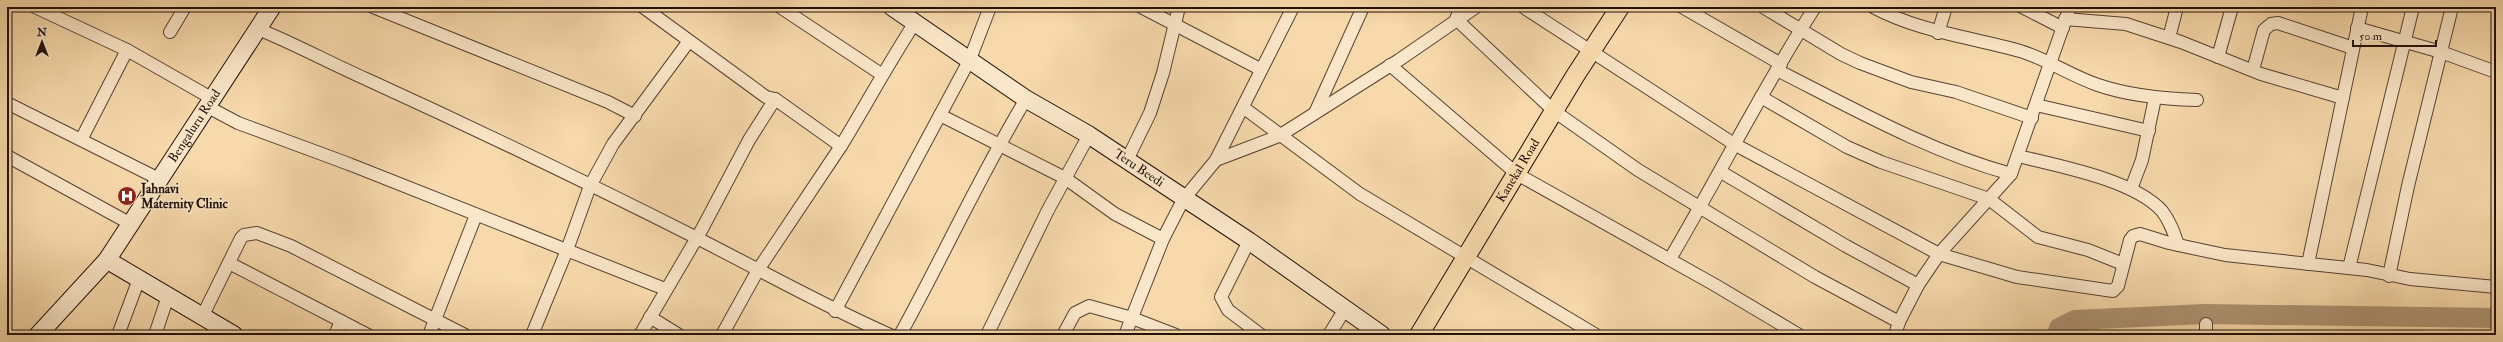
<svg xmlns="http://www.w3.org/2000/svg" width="2503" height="342" font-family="'IM FELL Double Pica',serif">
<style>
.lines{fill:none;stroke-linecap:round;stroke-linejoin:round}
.river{stroke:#af9574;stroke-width:20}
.street-casing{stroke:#574332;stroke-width:14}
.secondary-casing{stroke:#221109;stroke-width:19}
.primary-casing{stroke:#221109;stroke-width:20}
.street{stroke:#fae6c8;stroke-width:12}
.secondary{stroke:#fae6c8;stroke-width:17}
.primary{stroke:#f7d9ab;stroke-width:18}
.labels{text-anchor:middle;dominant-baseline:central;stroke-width:3;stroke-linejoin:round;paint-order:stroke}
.street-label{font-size:13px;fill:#221109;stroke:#fae6c8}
.poi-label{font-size:13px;font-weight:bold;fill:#221109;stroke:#fae6c8;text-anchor:start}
</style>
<rect width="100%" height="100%" fill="#f7d9ab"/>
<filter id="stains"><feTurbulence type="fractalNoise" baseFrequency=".005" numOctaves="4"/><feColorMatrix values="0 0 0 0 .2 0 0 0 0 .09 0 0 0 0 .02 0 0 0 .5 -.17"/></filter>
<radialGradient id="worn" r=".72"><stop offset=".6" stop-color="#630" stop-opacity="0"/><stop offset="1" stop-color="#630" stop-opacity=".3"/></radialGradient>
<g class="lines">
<polyline class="river" points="2057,335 2059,328 2075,320 2205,314 2496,318"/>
<g class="street-casing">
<g id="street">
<polyline points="35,7 127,50"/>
<polyline points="373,7 608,102 635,116"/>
<path d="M643,7L766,97L775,99L841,146C866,105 888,64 914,24"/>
<polyline points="780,7 881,74"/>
<polyline points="1141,7 1260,69"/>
<polyline points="1461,7 1456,19 1554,111 1638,170 1815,277 1899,322"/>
<polyline points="1523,7 1734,144 1939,254 2017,277 2113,291 2118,286 2130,240 2133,236 2140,234 2169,243 2225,255 2367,270 2410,279 2496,287"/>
<polyline points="1682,7 1781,64"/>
<polyline points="1763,7 1841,54 1860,63 1911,82 1956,92 2032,118"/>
<path d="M1873,7C1920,32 1970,37 2020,51C2047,59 2071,76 2098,85C2130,96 2163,99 2197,100"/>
<polyline points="2022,7 2063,28"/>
<polyline points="2065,19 2126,24 2181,42 2261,74 2343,98"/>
<polyline points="2357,28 2441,52 2496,72"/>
<path d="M258,29C295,44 330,63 366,79C478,130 588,183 697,238C762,271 824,306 890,335"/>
<polyline points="170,32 185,7"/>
<polyline points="1938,33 1946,7"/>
<polyline points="2169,38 2177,7"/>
<polyline points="2218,57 2232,7"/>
<polyline points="1390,65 1517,174 1715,285 1799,335"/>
<path d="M1777,70C1854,109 1928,151 2011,174"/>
<polyline points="2253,70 2264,30 2271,24 2278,23 2353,48"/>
<polyline points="1761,97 1847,147 1881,162 1989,199 2038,237 2088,250 2123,264"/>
<polyline points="7,103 161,180"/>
<polyline points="2036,105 2149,131"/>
<polyline points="208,107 238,123 349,164 665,289"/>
<polyline points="1244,108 1360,194 1596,335"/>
<polyline points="1315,113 1363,7"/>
<polyline points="940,115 1065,178 1115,214 1163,239"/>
<polyline points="82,138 127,50 213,99"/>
<polyline points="7,156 131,224"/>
<path d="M2018,156C2059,166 2134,180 2162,211C2170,221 2174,233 2178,245"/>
<polyline points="1127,160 1150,113 1163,73 1179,7"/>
<polyline points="1216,160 1279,136 1399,60 1476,7"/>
<polyline points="1721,172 1846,246 1918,285"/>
<polyline points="2131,189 2142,160 2155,98"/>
<polyline points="1249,241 1221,297 1228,310 1261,335"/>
<path d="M1670,259C1719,176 1762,89 1815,7"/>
<polyline points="229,263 368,335"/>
<polyline points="2308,264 2362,7"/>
<polyline points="2349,268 2413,7"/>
<polyline points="2389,276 2408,186 2452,7"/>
<polyline points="835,311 970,59 990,7"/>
<polyline points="202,317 241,238 244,235 257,233 291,246 465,335"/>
<polyline points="650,317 679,335"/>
<polyline points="2206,324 2206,335"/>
<polyline points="118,335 139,279"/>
<polyline points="155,335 168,296"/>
<polyline points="335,335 341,321"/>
<polyline points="429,335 476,215"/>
<polyline points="532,335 567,250 590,186 613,144 689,41"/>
<polyline points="640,335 702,229 749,140 775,99"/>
<polyline points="722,335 758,270 841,146"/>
<path d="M900,335C943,257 980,175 1026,99"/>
<polyline points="987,335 1048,210 1089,135"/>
<polyline points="1063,335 1075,313 1089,306 1132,318 1176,335"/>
<polyline points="1125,335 1163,239 1183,200 1216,160 1293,7"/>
<polyline points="1329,335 1345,309"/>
<polyline points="1895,335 1899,322 1918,285 1939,254 2011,174 2070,7"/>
</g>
</g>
<g class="secondary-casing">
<g id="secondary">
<path id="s1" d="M892,7L1026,99L1089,135L1249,241L1382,335"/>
<polyline points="107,260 234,335"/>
<path id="s2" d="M38,335L107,260L272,7"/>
</g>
</g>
<g class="primary-casing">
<g id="primary">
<path id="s3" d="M1419,335L1575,76L1620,7"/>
</g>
</g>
<use href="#street" class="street"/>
<use href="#secondary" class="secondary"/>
<use href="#primary" class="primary"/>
</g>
<defs>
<g id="hospital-disc" transform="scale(1)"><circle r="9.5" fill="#8f2418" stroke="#fae6c8"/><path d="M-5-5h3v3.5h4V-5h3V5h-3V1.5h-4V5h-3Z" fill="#fff"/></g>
</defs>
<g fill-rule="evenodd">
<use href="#hospital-disc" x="127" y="196"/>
</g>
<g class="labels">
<g class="street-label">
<text stroke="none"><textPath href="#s2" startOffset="262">Bengaluru Road</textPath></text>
<text stroke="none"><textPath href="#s1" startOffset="295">Teru Beedi</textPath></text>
<text stroke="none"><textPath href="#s3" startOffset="192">Kanekal Road</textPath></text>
</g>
<g class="poi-label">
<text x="141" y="189">Jahnavi<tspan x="141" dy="15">Maternity Clinic</tspan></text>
</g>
</g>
<rect width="2503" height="342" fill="none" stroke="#f7d9ab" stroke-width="24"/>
<rect x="8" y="8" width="2487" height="326" fill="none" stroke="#221109" stroke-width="2"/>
<rect x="12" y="12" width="2479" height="318" fill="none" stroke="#221109"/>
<g transform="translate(42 42)" stroke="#fae6c8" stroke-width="3" paint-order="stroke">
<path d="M0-3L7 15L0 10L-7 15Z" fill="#221109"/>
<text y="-6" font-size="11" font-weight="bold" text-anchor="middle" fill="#221109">N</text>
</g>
<path d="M2353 40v6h83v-6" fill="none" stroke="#221109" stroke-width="2"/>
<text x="2359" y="40" font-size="12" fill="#221109" stroke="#fae6c8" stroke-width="3" paint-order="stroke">50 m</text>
<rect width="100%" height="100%" filter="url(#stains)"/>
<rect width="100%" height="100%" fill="url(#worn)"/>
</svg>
